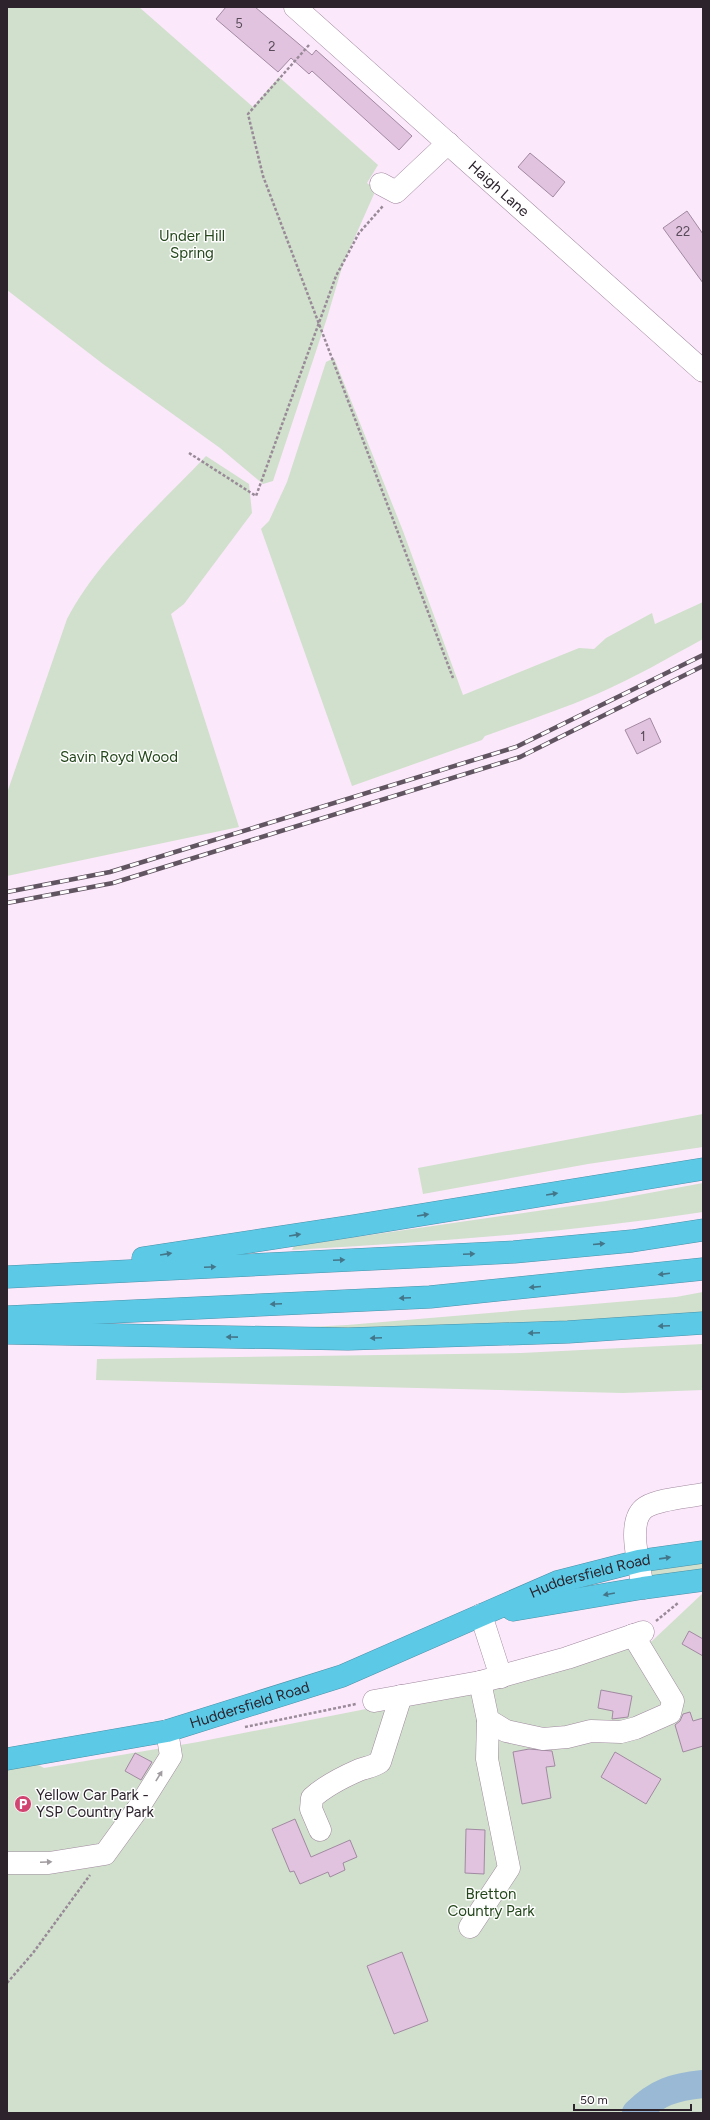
<svg xmlns="http://www.w3.org/2000/svg" width="710" height="2120" font-family="Figtree,sans-serif">
<style>
.green{fill:#d0e0cc}
.lines{fill:none;stroke-linecap:round;stroke-linejoin:round}
.river{stroke:#9ab9d4;stroke-width:28}
.building{fill:#e1c3e0;stroke:#a18aa1}
.minor-casing{stroke:#a0899f;stroke-width:23}
.highway-casing{stroke:#4b90a6;stroke-width:23}
.path{stroke:#998a98;stroke-width:2.5;stroke-dasharray:3 2;stroke-linecap:butt}
.minor{stroke:#fff;stroke-width:22}
.highway{stroke:#5ccae7;stroke-width:22}
.rail-casing{stroke:#615561;stroke-width:4.5}
.rail{stroke:#fdfdfd;stroke-width:3;stroke-dasharray:9;stroke-linecap:butt}
.oneway{fill:#44768a}
.oneway2{fill:#a09ca0}
.labels{text-anchor:middle;dominant-baseline:central;stroke-width:3;stroke-linejoin:round;paint-order:stroke}
.number-label{font-size:13px;fill:#594b59}
.street-label{font-size:15px;fill:#2c232c;stroke:#fdfdfd}
.park-label{font-size:15px;fill:#23461a;stroke:#fdfdfd}
.poi-label{font-size:15px;fill:#2c232c;stroke:#fdfdfd;text-anchor:start}
</style>
<rect width="100%" height="100%" fill="#fce8fb"/>
<g class="green">
<polygon points="7,7 139,7 253,107 279,77 378,165 367,183 375,189 374,194 343,264 327,318 273,481 263,484 220,448 103,364 7,290"/>
<path d="M334,358L403,531L463,695L579,648L594,649L606,638L652,613L655,624L703,602V639C668,658 634,678 597,694C560,710 523,722 485,736L482,740L352,786L261,529L269,521L287,482L326,362Z"/>
<path d="M206,456L249,484L252,513L184,604L171,614L239,827L7,876V793L67,619C99,558 158,507 206,456Z"/>
<polygon points="703,1114 703,1147 588,1164 423,1194 418,1168"/>
<path d="M703,1183V1212C567,1233 429,1242 292,1250L294,1246L606,1201Z"/>
<polygon points="703,1292 703,1315 477,1329 291,1328 347,1325 676,1297"/>
<polygon points="703,1344 703,1390 623,1393 96,1380 97,1359 521,1353"/>
<polygon points="703,1563 703,1574 651,1576 652,1569"/>
<polygon points="703,1593 703,2113 7,2113 7,1766 35,1763 44,1768 198,1742 366,1709 426,1702 514,1679 652,1641"/>
</g>
<g class="lines">
<path class="river" d="M636,2113C657,2092 674,2087 703,2084"/>
</g>
<g class="building">
<polygon points="226,7 255,7 312,55 316,50 412,136 399,150 312,71 309,74 291,58 278,72 216,19"/>
<polygon points="530,153 565,182 553,197 518,167"/>
<polygon points="687,211 703,234 703,283 663,228"/>
<polygon points="650,718 661,742 637,754 625,730"/>
<polygon points="689,1631 703,1639 703,1656 682,1644"/>
<polygon points="601,1690 632,1696 628,1717 612,1719 613,1711 598,1708"/>
<polygon points="690,1712 693,1721 703,1718 703,1746 683,1752 675,1725 680,1721 683,1714"/>
<polygon points="529,1749 552,1751 555,1766 546,1767 551,1798 522,1804 513,1752"/>
<polygon points="615,1752 661,1779 646,1804 601,1777"/>
<polygon points="135,1753 152,1762 141,1780 125,1771"/>
<polygon points="295,1819 311,1857 350,1840 357,1857 343,1863 345,1870 330,1877 328,1872 300,1884 294,1871 290,1872 272,1829"/>
<polygon points="466,1829 485,1830 484,1874 465,1873"/>
<polygon points="402,1952 428,2021 394,2034 367,1966"/>
</g>
<g class="lines">
<g class="minor-casing">
<g id="minor">
<path id="s1" d="M295,7L703,371"/>
<polyline points="381,184 396,192 448,143"/>
<path d="M643,1588C640,1567 625,1520 646,1507C659,1499 688,1497 703,1494"/>
<polyline points="481,1615 501,1677"/>
<polyline points="480,1682 488,1720 506,1731 543,1739 567,1737 591,1731 621,1732 636,1728 670,1713 673,1701 633,1635"/>
<polyline points="374,1701 480,1682 567,1658 643,1632"/>
<path d="M320,1830L311,1809L312,1798C325,1786 343,1777 359,1770C367,1767 373,1767 380,1762L401,1696"/>
<polyline points="7,1863 49,1863 105,1854 139,1807 171,1756 167,1731"/>
<polyline points="470,1927 509,1868 487,1759 488,1720"/>
</g>
</g>
<g class="highway-casing">
<g id="highway">
<polyline points="143,1258 353,1226 703,1169"/>
<polyline points="7,1277 514,1252 632,1241 703,1230"/>
<polyline points="7,1317 430,1297 703,1269"/>
<polyline points="7,1333 348,1339 568,1332 703,1323"/>
<polyline points="513,1610 643,1588 703,1580"/>
<path id="s2" d="M7,1759L167,1731L342,1676L557,1582L639,1561L703,1552"/>
</g>
</g>
<g class="path">
<polyline points="309,45 248,114 263,176 453,678"/>
<polyline points="189,453 256,496 336,276 359,233 383,206"/>
<polyline points="656,1621 678,1603"/>
<polyline points="245,1727 356,1704"/>
<polyline points="7,1983 33,1953 90,1875"/>
</g>
<use href="#minor" class="minor"/>
<use href="#highway" class="highway"/>
<g class="rail-casing">
<g id="rail">
<polyline points="7,892 110,872 516,747 703,655"/>
<polyline points="7,903 113,883 520,757 703,666"/>
</g>
</g>
<use href="#rail" class="rail"/>
</g>
<defs><path id="oneway-solid" d="M-6-.8H1V-3.2L6.5 0L1 3.2V.8H-6Z"/></defs>
<g class="oneway">
<use href="#oneway-solid" transform="translate(552 1194) rotate(-9)"/>
<use href="#oneway-solid" transform="translate(423 1215) rotate(-9)"/>
<use href="#oneway-solid" transform="translate(295 1235) rotate(-9)"/>
<use href="#oneway-solid" transform="translate(599 1244) rotate(-5)"/>
<use href="#oneway-solid" transform="translate(166 1254) rotate(-9)"/>
<use href="#oneway-solid" transform="translate(469 1254) rotate(-3)"/>
<use href="#oneway-solid" transform="translate(339 1260) rotate(-3)"/>
<use href="#oneway-solid" transform="translate(210 1267) rotate(-3)"/>
<use href="#oneway-solid" transform="translate(664 1274) rotate(173)"/>
<use href="#oneway-solid" transform="translate(535 1287) rotate(175)"/>
<use href="#oneway-solid" transform="translate(405 1298) rotate(177)"/>
<use href="#oneway-solid" transform="translate(276 1304) rotate(177)"/>
<use href="#oneway-solid" transform="translate(664 1326) rotate(177)"/>
<use href="#oneway-solid" transform="translate(534 1333) rotate(178)"/>
<use href="#oneway-solid" transform="translate(232 1337) rotate(-179)"/>
<use href="#oneway-solid" transform="translate(376 1338) rotate(178)"/>
<use href="#oneway-solid" transform="translate(665 1558) rotate(-8)"/>
<use href="#oneway-solid" transform="translate(609 1594) rotate(170)"/>
</g>
<g class="oneway2">
<use href="#oneway-solid" transform="translate(159 1776) rotate(-58)"/>
<use href="#oneway-solid" transform="translate(46 1862) rotate(-3)"/>
</g>
<defs>
<g id="parking-disc" transform="scale(0.9)"><circle r="9.5" fill="#d14471" stroke="#fdfdfd"/><path d="M-3.5-5.5H1a3.5 3.5 0 0 1 0 7H-1V5.5H-3.5ZM-1-3.4V-.6H.8a1.4 1.4 0 0 0 0-2.8Z" fill="#fff"/></g>
</defs>
<g fill-rule="evenodd">
<use href="#parking-disc" x="23" y="1804"/>
</g>
<g class="labels">
<g class="number-label">
<text x="239" y="23">5</text>
<text x="272" y="46">2</text>
<text x="683" y="231">22</text>
<text x="643" y="736">1</text>
</g>
<g class="street-label">
<text stroke="none"><textPath href="#s1" startOffset="273">Haigh Lane</textPath></text>
<text stroke="none"><textPath href="#s2" startOffset="614">Huddersfield Road</textPath></text>
<text stroke="none"><textPath href="#s2" startOffset="249">Huddersfield Road</textPath></text>
</g>
<g class="park-label">
<text x="192" y="236">Under Hill<tspan x="192" dy="17">Spring</tspan></text>
<text x="119" y="757">Savin Royd Wood</text>
<text x="491" y="1894">Bretton<tspan x="491" dy="17">Country Park</tspan></text>
</g>
<g class="poi-label">
<text x="36" y="1795">Yellow Car Park -<tspan x="36" dy="17">YSP Country Park</tspan></text>
</g>
</g>
<rect width="710" height="2120" fill="none" stroke="#2c232c" stroke-width="16"/>
<path d="M574 2104v6h117v-6" fill="none" stroke="#2c232c" stroke-width="2"/>
<text x="580" y="2104" font-size="12" fill="#2c232c" stroke="#fdfdfd" stroke-width="3" paint-order="stroke">50 m</text>
</svg>
